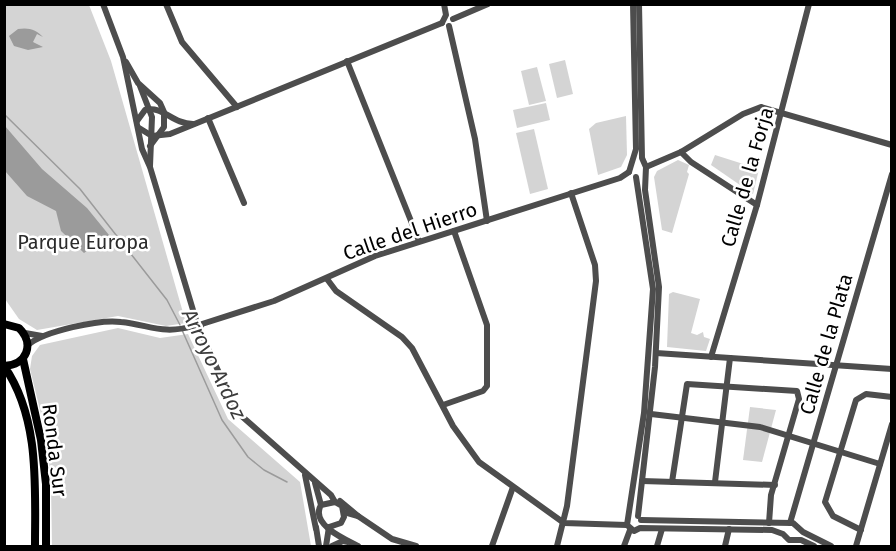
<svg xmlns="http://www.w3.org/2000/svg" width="896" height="551" font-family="'Fira Sans',sans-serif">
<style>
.green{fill:#d4d4d4}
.water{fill:#9b9b9b}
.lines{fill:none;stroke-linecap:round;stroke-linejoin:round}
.stream{stroke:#9b9b9b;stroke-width:1.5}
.minor{stroke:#4d4d4d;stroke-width:6}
.major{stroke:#000;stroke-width:8}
.labels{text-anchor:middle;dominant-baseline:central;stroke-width:5;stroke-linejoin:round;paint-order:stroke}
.street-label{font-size:20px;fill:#000;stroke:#fff}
.park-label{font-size:20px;fill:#2b2b2b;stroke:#fff}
.water-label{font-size:21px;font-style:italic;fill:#3c3c3c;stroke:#fff}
</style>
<rect width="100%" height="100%" fill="#fff"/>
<g class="green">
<polygon points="4,5 89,5 111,61 186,323 166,326 118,316 37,330 19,319 5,299"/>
<polygon points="565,60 573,94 557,98 549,64"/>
<polygon points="537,67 546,101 529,105 521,71"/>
<polygon points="546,103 550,120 517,128 513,110"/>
<polygon points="626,116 627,155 621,167 598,175 589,129 596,123"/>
<polygon points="534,129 548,189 530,194 516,133"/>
<polygon points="715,155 759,169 753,194 711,165"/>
<polygon points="678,160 689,165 687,172 689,174 672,233 662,230 654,177 657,171"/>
<polygon points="673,292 700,299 691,333 697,335 703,332 704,337 710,339 706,351 667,347 669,294"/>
<polygon points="118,328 160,338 188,334 228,419 300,482 311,546 52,546 51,484 47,439 30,369 32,356 40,345"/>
<polygon points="750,407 776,410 762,462 743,460"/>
</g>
<g class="water">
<path d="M18,29C29,27 37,30 43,37L37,34L33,42L43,47L28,50L14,46L9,36Z"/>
<polygon points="5,126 42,169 87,208 109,235 84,253 61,231 56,211 27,196 5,171"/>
</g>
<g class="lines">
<g class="stream">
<polyline points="4,114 80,189 167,300 180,325"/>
<polyline points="182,330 222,420 248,457 264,470 287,482"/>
</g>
<g class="minor">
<polyline points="103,4 123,57 142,149 150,167 196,320"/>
<polyline points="166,4 182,42 237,107"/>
<polyline points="453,19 488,4"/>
<polyline points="442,23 446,15 444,4"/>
<polyline points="449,26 475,139 487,221"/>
<polyline points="347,61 419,241"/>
<polyline points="126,62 138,83 160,103 164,112 164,127 150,146"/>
<polyline points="140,86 152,117 150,166"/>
<polyline points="208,118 244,203"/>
<path d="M137,121L145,110C163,105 172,124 193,124"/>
<polyline points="139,128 152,136 170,134 442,23"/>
<polyline points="681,152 691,162 757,205"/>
<polyline points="646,167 681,152 743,114 761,107 892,145"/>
<polyline points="629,172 636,149 633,4"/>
<polyline points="636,177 653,289 644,413 627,525 634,531 640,528 772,530 783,534 789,540 801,540 814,546"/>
<polyline points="327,279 336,291 402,337 412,348 453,426 479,462 564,523 627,525"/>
<polyline points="193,326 199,329 202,324 274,301 375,256 620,178 629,172"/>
<polyline points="199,329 237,412 331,495 335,502"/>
<polyline points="25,333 42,336"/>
<path d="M28,345C44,331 100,319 121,322C150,325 163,335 193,326"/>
<polyline points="656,353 892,369"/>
<polyline points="711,357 757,205 809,4"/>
<polyline points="443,405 483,391 487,386 487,325 454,231"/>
<polyline points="651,414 760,427 880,464"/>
<polyline points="305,475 316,529"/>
<polyline points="642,481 775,485"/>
<polyline points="672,482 687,384 797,391 799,399 771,495 769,523"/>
<polyline points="715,482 730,358"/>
<polyline points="315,483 321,505"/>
<polyline points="340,501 358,516"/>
<polyline points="344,512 358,516 392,539 416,546"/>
<polyline points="638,516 655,367 659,287 645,190 646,167 642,158 639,4"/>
<polyline points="641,520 793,523 803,532 831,546"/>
<polyline points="790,523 892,174"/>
<polyline points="316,527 319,546"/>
<path d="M329,527L341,523L344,517L342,506L335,502L321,505C310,524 344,539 358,546"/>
<polyline points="861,530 833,516 825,502 856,400 866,394 892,397"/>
<polyline points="326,546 329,527"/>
<polyline points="332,546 343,541 348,542"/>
<polyline points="492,546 513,487"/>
<polyline points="557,546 567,506 596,281 595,265 571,193"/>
<polyline points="624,546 630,530"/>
<polyline points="657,546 662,529"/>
<polyline points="725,546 729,529"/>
<polyline points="856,546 892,424"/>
</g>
<g class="major">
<path d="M4,324L19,328C35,344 27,365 4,366C40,418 35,486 35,546"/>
<polyline points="23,359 41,440 46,484 46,546"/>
</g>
</g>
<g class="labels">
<g class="street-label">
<text transform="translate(747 177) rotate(-74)">Calle de la Forja</text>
<text transform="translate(410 231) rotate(-19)">Calle del Hierro</text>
<text transform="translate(826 344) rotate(-74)">Calle de la Plata</text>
<text transform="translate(55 450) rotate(83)">Ronda Sur</text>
</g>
<g class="park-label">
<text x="83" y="242">Parque Europa</text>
</g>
<g class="water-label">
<text transform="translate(214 364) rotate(64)">Arroyo Ardoz</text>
</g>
</g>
<rect width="896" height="551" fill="none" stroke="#000000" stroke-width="12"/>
</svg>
